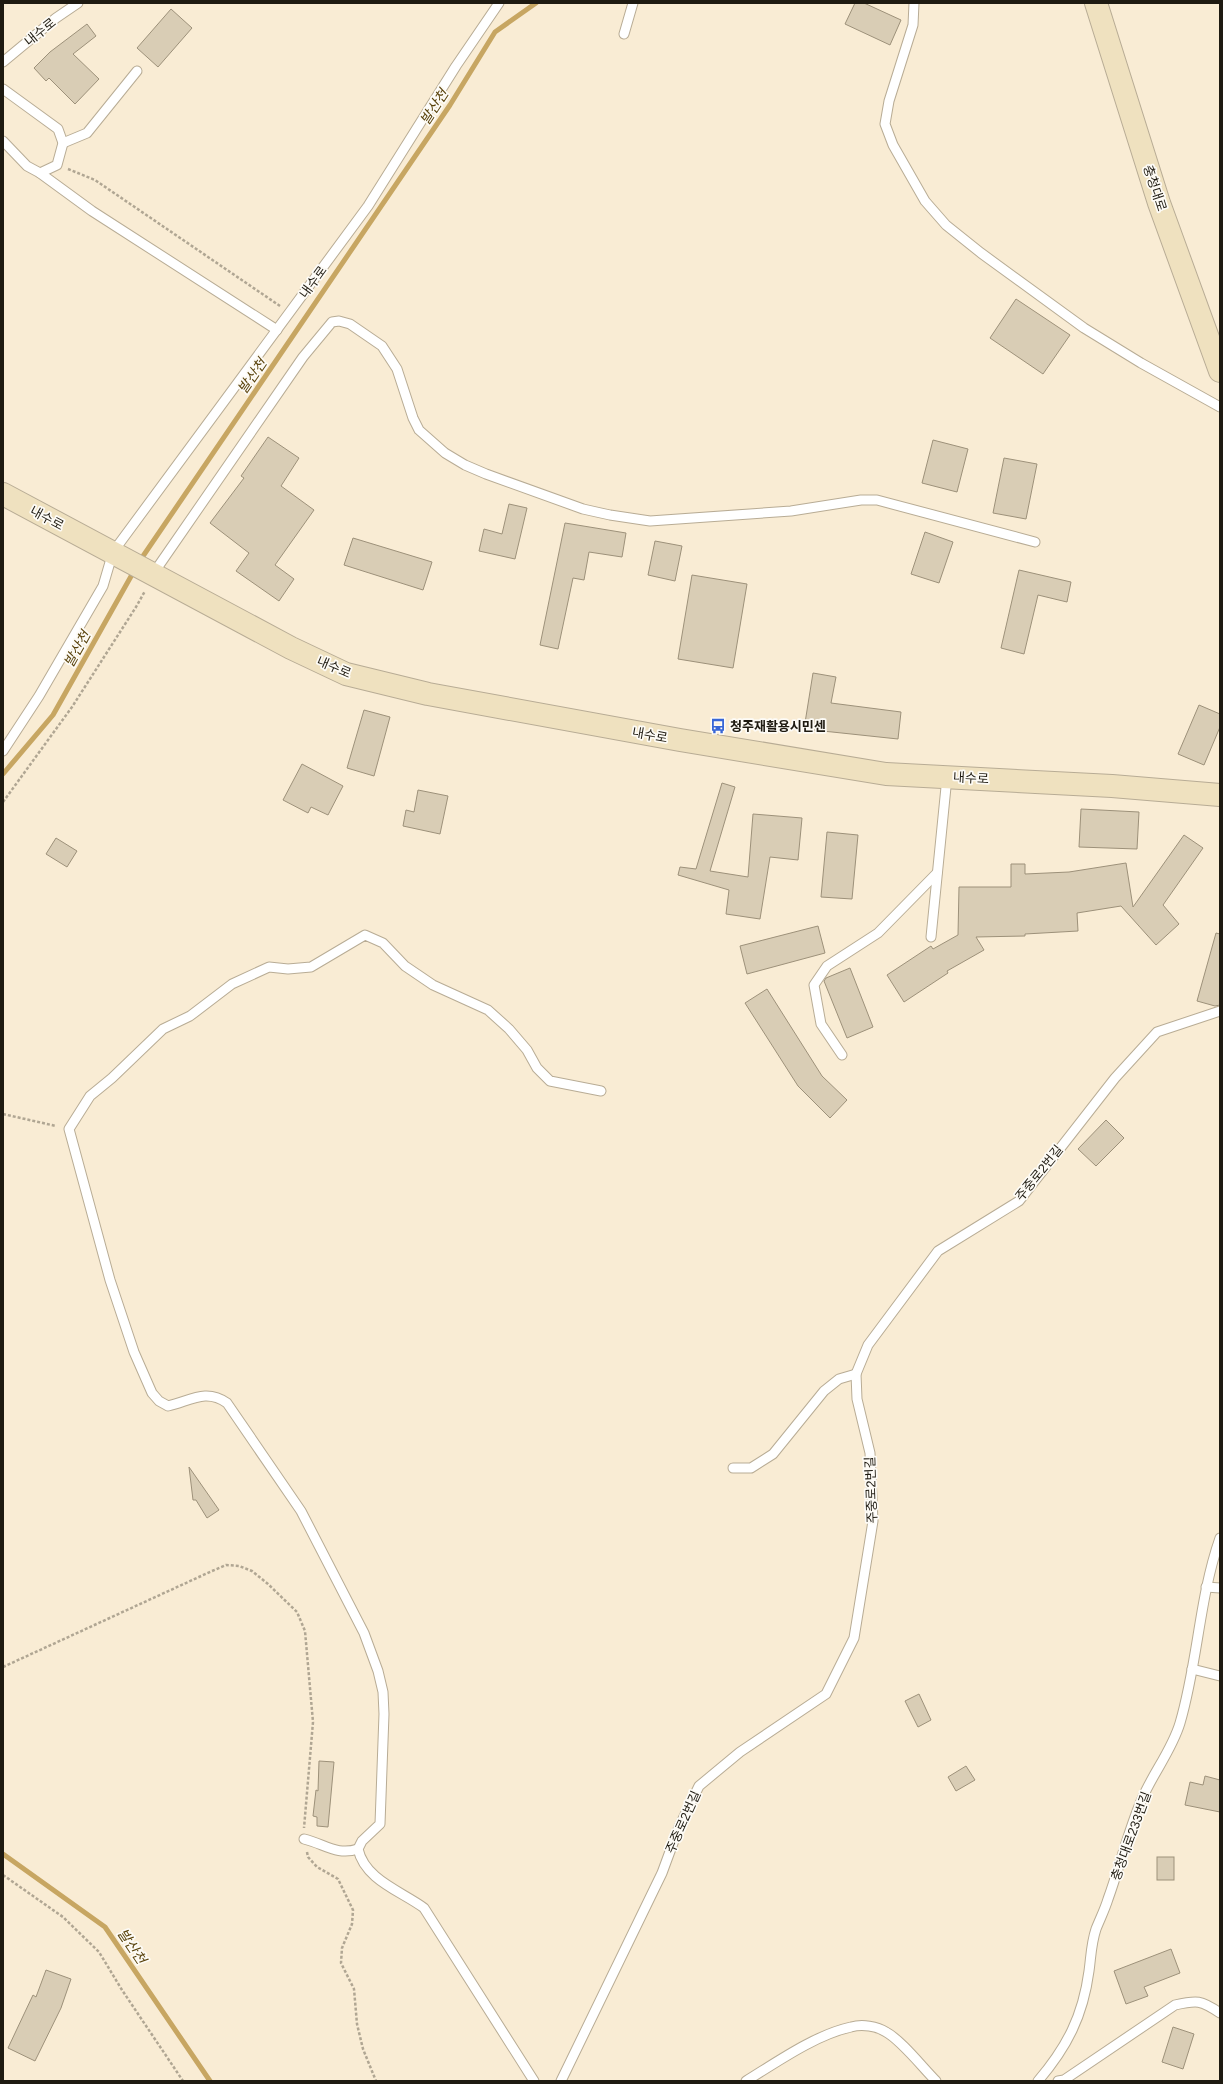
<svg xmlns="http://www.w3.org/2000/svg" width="1223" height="2084" font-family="Helvetica,'Noto Sans KR',sans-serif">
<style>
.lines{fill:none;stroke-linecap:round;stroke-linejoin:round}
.stream{stroke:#c7a662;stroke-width:5}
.building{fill:#d9cdb5;stroke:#9d917a}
.lane-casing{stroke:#b8ac95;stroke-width:11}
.secondary-casing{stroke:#b8ac95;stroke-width:24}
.path{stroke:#b0a693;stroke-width:2.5;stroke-dasharray:3 2;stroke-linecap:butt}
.lane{stroke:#fff;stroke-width:9}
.secondary{stroke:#efe1bf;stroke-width:22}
.labels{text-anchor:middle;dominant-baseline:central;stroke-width:3.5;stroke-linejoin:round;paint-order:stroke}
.street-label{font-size:13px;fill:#1e1a11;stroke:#fdfbf6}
.poi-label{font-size:13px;font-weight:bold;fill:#1e1a11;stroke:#fdfbf6;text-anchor:start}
.water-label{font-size:14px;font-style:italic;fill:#59420b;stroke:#fdfbf6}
</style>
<rect width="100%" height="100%" fill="#f9ecd4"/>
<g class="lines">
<g class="stream">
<polyline points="139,562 450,105 495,32 536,3"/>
<polyline points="3,774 53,715 134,571"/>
<polyline points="3,1854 105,1927 210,2081"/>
</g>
</g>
<g class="building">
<polygon points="855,3 864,3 901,20 890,45 845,24"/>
<polygon points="171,9 192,28 158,67 137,48"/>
<polygon points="87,24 96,36 73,54 99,79 75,104 49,78 46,81 34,68 50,52"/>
<polygon points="1016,299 1070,335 1043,374 990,338"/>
<polygon points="268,437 299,458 281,486 314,510 275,565 294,579 279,601 236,571 249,553 210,523 244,478 241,476"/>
<polygon points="933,440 968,449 957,492 922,483"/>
<polygon points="1004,458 1037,464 1026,519 993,513"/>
<polygon points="509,504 527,508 515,559 479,551 484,529 502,534"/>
<polygon points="565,523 626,533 622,557 589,552 584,580 573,578 558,649 540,645"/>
<polygon points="925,532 953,542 939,583 911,574"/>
<polygon points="353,538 432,562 423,590 344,565"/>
<polygon points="655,541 682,546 675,581 648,575"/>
<polygon points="1019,570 1071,582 1067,602 1038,595 1024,654 1001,648"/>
<polygon points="692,575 747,584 733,668 678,659"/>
<polygon points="813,673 836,677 831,703 901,712 898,739 804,729"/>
<polygon points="1199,705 1220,714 1220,727 1204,765 1178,754"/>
<polygon points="364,710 390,717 374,776 347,768"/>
<polygon points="302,764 343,786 328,815 311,807 308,813 283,800"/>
<polygon points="722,783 735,787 710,871 748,877 753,814 802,818 798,860 770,857 760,919 726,914 729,890 678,875 680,867 696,869"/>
<polygon points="418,790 448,796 440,834 403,826 406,810 414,812"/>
<polygon points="1081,809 1139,812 1137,849 1079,847"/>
<polygon points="827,832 858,835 852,899 821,897"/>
<polygon points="1184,835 1203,848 1163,905 1179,924 1156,945 1121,906 1077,913 1078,931 1025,934 1025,936 976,937 984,950 947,971 948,973 904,1002 887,975 931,946 933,949 958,935 959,887 1011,887 1011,864 1025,864 1025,874 1069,872 1126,863 1133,907"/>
<polygon points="56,838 77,851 67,867 46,854"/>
<polygon points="818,926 825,953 747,974 740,946"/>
<polygon points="1216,933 1220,934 1220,1005 1215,1006 1197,1001"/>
<polygon points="850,968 873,1027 847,1038 824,981 826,978"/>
<polygon points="767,989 822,1076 847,1100 830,1118 798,1086 745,1003"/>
<polygon points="1106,1120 1124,1138 1096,1166 1078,1149"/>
<polygon points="189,1467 219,1510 207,1518 196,1500 193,1500"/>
<polygon points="919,1694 931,1720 918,1727 905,1701"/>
<polygon points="319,1761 334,1762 328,1827 317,1826 317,1817 313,1816 316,1790 318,1791"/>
<polygon points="966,1766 975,1780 956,1791 948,1777"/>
<polygon points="1205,1776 1220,1780 1220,1812 1185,1805 1190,1782 1203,1785"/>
<rect x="1157" y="1857" width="17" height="23"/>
<polygon points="1171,1949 1180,1973 1144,1987 1148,1996 1126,2004 1114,1971"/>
<polygon points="46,1970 71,1979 61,2008 35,2061 8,2048 33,1995 36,1997"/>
<polygon points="1173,2027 1194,2034 1183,2069 1162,2062"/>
</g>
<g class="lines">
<g class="lane-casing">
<g id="lane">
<polyline points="914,3 913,25 889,101 885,124 893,145 925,201 946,225 981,253 1084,328 1141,363 1220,407"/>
<polyline points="624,34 633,3"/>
<polyline points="3,62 56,18 78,3"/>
<polyline points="3,89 58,129 63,143 57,165 40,173 27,166 3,141"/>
<polyline points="63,143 87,133 137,71"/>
<polyline points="40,173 92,211 277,330"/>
<polyline points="153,574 303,357 332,322 339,321 350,324 382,346 397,369 413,418 419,430 445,453 465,465 486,474 583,509 610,515 650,521 791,511 861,500 877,500 1035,542"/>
<polyline points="3,751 39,696 103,586 113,552 368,206 456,66 499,3"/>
<polyline points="931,937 947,777"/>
<polyline points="842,1055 821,1024 814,985 827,966 878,933 937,873"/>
<polyline points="733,1468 751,1468 773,1454 824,1391 839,1379 856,1374"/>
<polyline points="1206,1587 1220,1588"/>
<polyline points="1192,1669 1220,1676"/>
<path d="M304,1839C325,1844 337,1856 358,1849"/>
<path d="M534,2081L424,1908C401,1891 365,1880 358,1849L362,1841L380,1824L384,1714L383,1692L378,1671L364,1633L301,1511L227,1403C206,1388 190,1401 168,1406L159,1401L152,1393L134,1352L110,1280L69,1129L90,1096L112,1078L163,1029L190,1016L232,984L269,967L288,969L311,967L365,935L383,943L405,966L433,985L488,1010L509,1029L527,1050L537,1068L550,1081L601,1091"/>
<polyline points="561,2081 662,1873 679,1827 699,1786 740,1752 826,1694 854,1638 873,1521 870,1453 857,1399 856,1374 868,1345 938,1251 1019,1201 1115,1078 1157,1032 1220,1011"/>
<path d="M746,2081C777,2062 815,2035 851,2027C862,2024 877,2026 886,2032C901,2040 923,2068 936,2081"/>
<path d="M1038,2081C1067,2047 1083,2016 1089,1971C1091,1957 1091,1944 1096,1929C1100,1919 1105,1909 1108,1899C1120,1866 1128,1831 1142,1799C1153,1773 1172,1750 1180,1723C1198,1662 1199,1598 1220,1538"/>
<path d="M1058,2081L1064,2080L1175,2005C1197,2000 1201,2000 1220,2013"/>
</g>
</g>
<g class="secondary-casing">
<g id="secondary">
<polyline points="1096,3 1159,203 1220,371"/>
<polyline points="3,494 291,648 346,674 428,694 680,740 886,774 1112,786 1220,795"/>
</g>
</g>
<g class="path">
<polyline points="68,169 95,180 280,306"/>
<polyline points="3,802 72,707 136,607 145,591"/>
<polyline points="3,1114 56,1126"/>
<polyline points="3,1667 212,1571 226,1565 239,1566 252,1571 268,1584 297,1612 305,1631 313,1722 304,1828"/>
<polyline points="307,1852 308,1857 317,1867 338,1879 353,1910 352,1924 342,1948 341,1963 354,1989 357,2024 363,2049 376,2081"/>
<polyline points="3,1875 63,1917 99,1952 122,1990 183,2081"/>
</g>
<use href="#lane" class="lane"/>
<use href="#secondary" class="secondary"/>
</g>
<defs>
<g id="bus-bare" transform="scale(1.2)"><path d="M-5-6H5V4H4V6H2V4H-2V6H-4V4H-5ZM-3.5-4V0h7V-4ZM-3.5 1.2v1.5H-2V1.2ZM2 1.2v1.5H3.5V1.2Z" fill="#3766d6" stroke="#fdfbf6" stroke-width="2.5" paint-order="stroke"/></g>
</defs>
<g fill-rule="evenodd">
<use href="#bus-bare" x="718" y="726"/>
</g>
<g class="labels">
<g class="street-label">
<text transform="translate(40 32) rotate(-39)">내수로</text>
<text transform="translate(1155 188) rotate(72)">충청대로</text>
<text transform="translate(313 282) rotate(-54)">내수로</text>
<text transform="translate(47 518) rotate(28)">내수로</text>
<text transform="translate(334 667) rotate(23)">내수로</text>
<text transform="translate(650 735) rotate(10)">내수로</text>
<text transform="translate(971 778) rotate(3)">내수로</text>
<text transform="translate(1039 1173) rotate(-51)">주중로2번길</text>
<text transform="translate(871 1490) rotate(-92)">주중로2번길</text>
<text transform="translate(683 1822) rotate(-66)">주중로2번길</text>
<text transform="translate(1131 1836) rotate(-70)">충청대로233번길</text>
</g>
<g class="poi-label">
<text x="730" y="726">청주재활용시민센</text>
</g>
<g class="water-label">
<text transform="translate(434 107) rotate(-57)">발산천</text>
<text transform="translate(252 376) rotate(-55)">발산천</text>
<text transform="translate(77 649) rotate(-61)">발산천</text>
<text transform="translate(132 1946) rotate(56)">발산천</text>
</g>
</g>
<rect width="1223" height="2084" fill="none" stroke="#1e1a11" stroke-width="8"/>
</svg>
